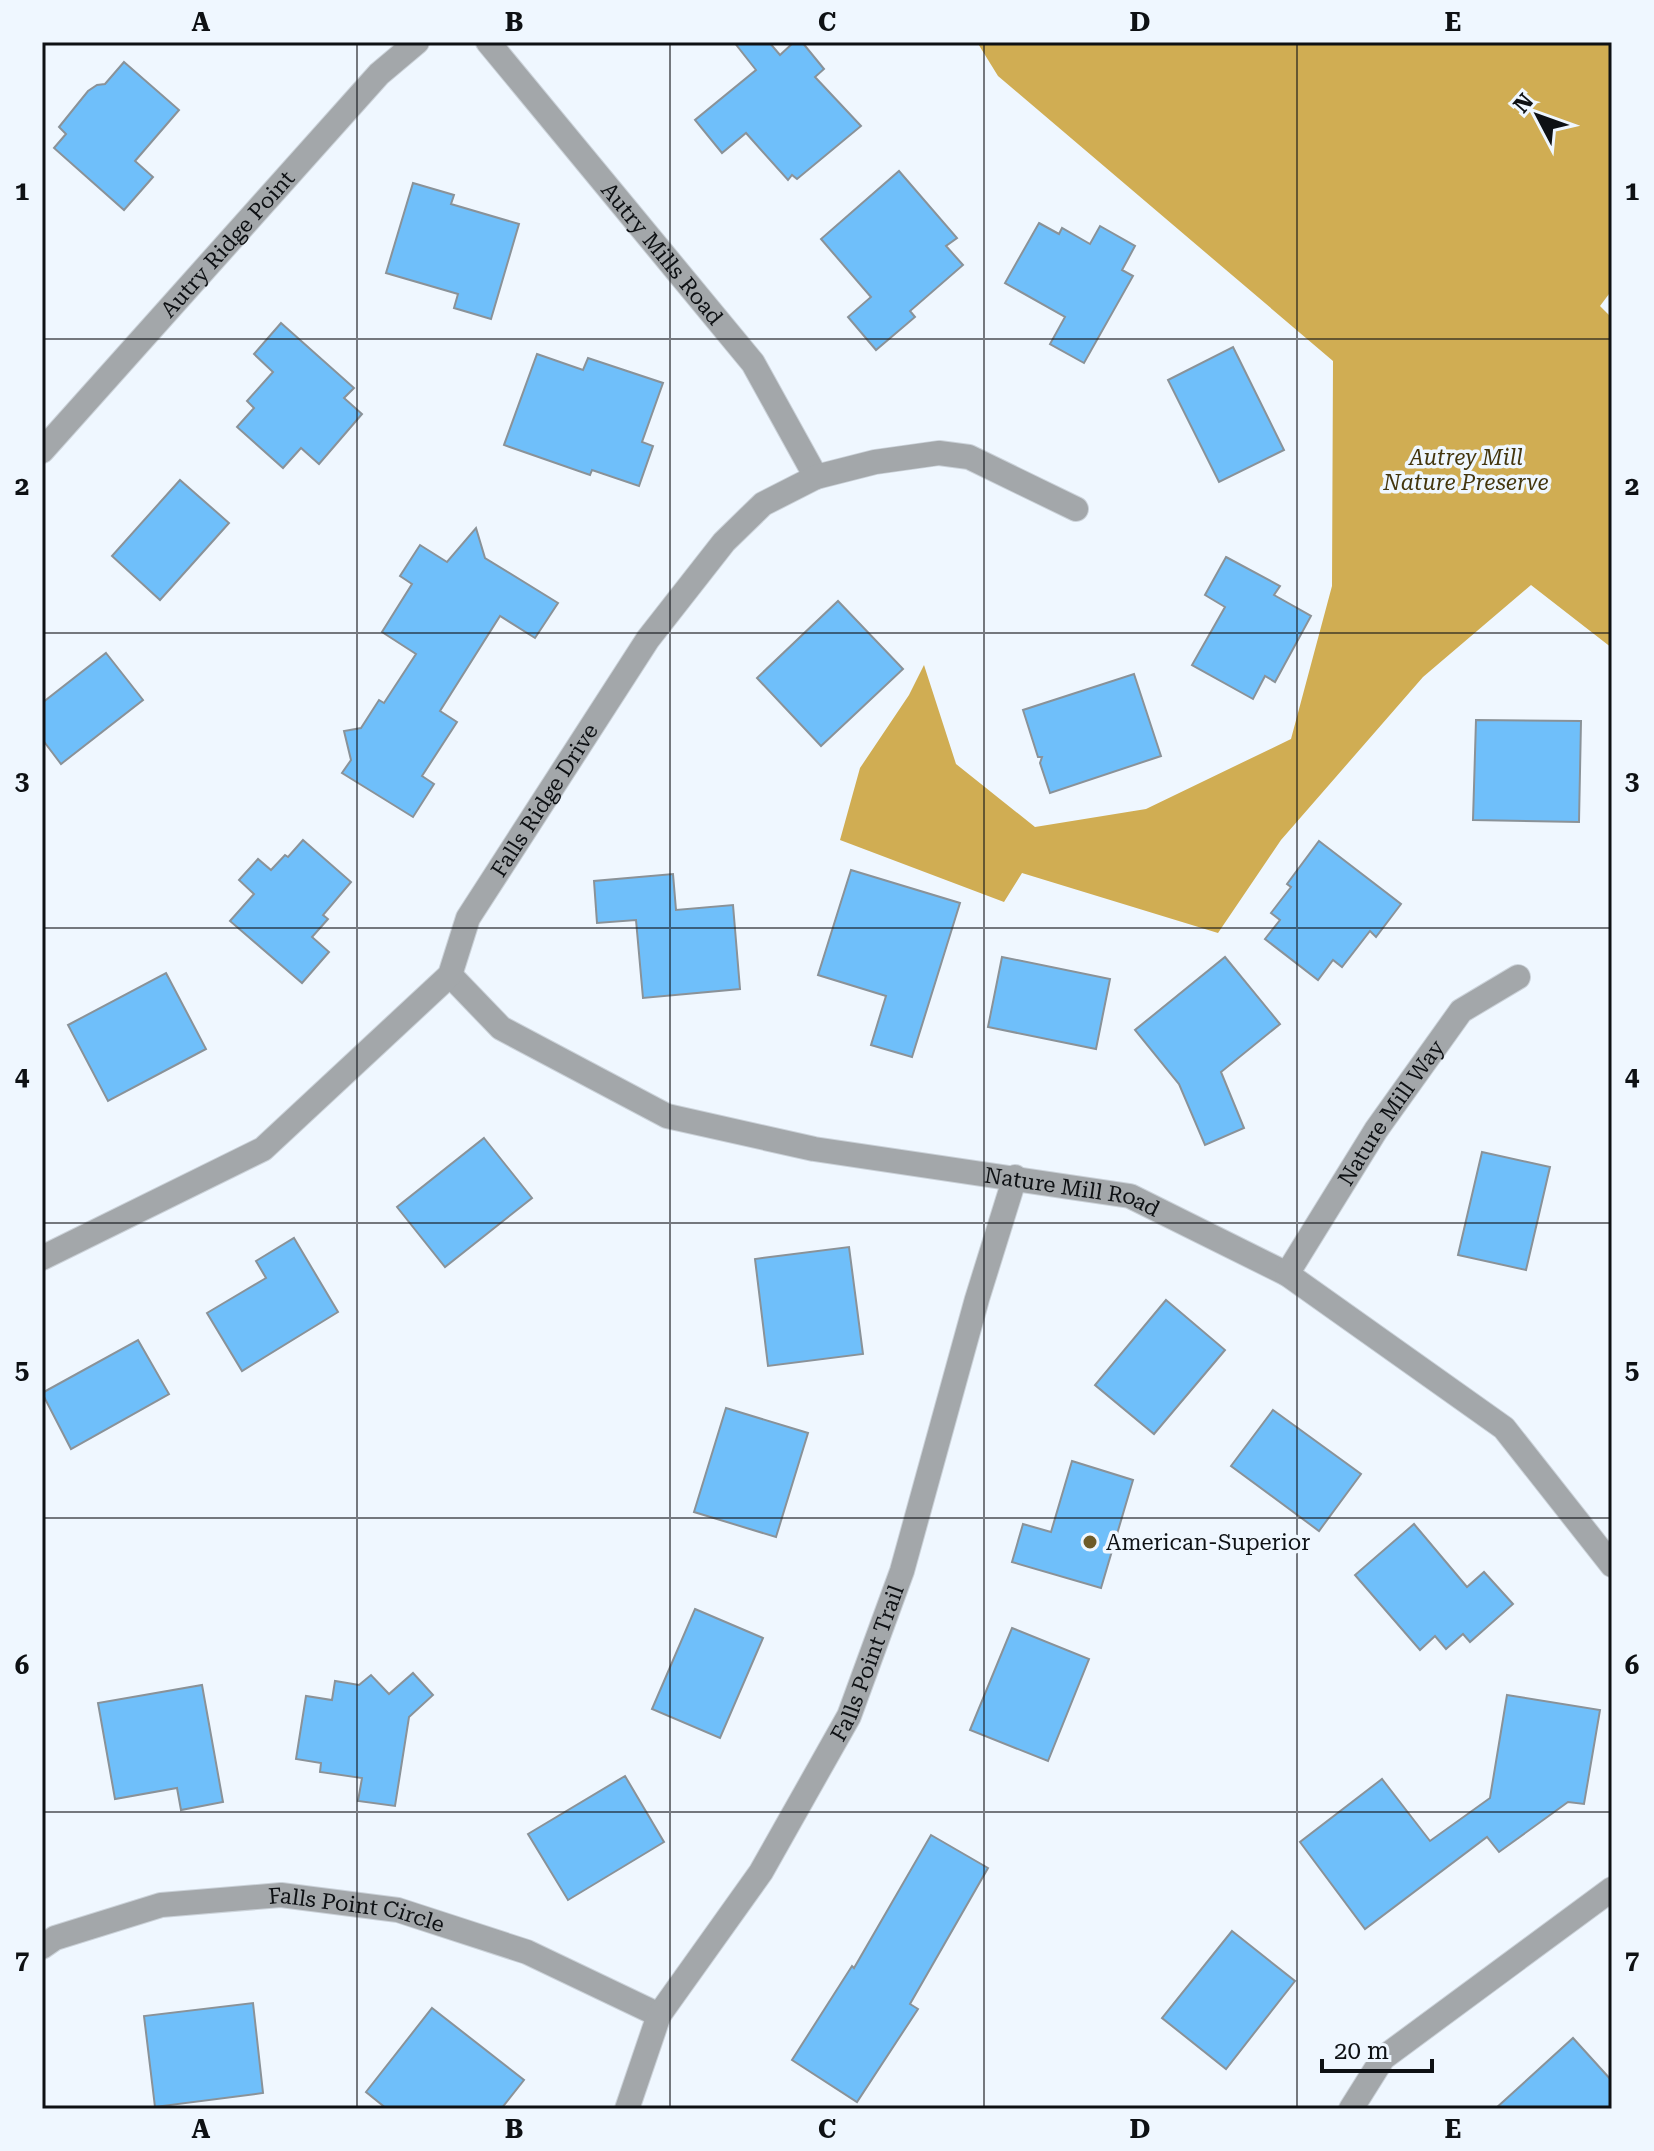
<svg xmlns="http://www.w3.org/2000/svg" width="1654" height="2151" font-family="'Roboto Serif',serif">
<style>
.forest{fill:#d0ad53}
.building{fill:#6fbffa;stroke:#8a9298;stroke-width:2}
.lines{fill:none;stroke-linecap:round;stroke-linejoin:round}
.street-casing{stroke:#cbd2d9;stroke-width:26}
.street{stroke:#a3a7aa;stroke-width:24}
.grid{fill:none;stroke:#0e1114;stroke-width:2;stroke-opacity:0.55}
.poi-dot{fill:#6e5b29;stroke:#eff7ff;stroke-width:3}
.labels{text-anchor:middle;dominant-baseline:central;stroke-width:7;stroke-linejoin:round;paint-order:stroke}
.street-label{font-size:22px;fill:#0e1114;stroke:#eff7ff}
.park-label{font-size:22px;font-style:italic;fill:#43350d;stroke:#eff7ff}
.poi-label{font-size:22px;fill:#0e1114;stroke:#eff7ff;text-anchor:start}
.neatline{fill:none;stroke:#0e1114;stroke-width:3}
.grid-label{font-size:26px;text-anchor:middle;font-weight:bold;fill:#0e1114}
</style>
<rect width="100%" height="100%" fill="#eff7ff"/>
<polygon class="forest" points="977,42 1612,42 1612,290 1600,306 1612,318 1612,648 1531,585 1423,677 1281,840 1218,933 1022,873 1004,902 840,840 860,768 909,695 924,665 956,764 1035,827 1146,809 1291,739 1332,586 1333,361 998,76"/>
<g class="building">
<polygon points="734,42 769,42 780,55 794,42 802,42 824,69 815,77 861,126 797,179 792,175 788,180 746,133 722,153 695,120 756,70"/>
<polygon points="124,62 179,110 135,161 153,177 124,210 54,148 66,134 59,127 88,91 97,85 105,84"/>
<polygon points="899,171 957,238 946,246 963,265 910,311 915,317 876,350 848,317 871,297 821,239"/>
<polygon points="413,183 454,195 451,204 519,224 491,319 454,308 458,294 386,273"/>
<polygon points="1039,223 1059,234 1062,228 1090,244 1100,226 1135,246 1122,270 1133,276 1084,363 1050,344 1065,317 1005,283"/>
<polygon points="281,323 354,388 344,398 362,414 319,464 301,448 283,468 237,427 254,408 247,401 273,372 254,354"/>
<polygon points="1233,347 1284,450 1219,482 1168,380"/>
<polygon points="537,354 583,370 588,358 663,383 642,442 653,446 639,486 592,470 590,475 504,445"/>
<polygon points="180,480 229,523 160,600 112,556"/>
<polygon points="476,528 485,558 558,603 535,638 500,616 440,711 457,722 422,776 434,784 413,817 342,773 351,760 344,731 361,728 379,700 384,703 416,654 382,632 412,584 400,576 420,545 447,562"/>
<polygon points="1226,557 1280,586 1274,595 1311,616 1275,682 1265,676 1253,699 1192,665 1225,607 1205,595"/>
<polygon points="838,601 903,669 821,746 757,678"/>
<polygon points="106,653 143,700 61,764 42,739 42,703"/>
<polygon points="1134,674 1161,756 1050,793 1040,763 1042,757 1038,757 1023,710"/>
<polygon points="1476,720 1581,721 1579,822 1473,820"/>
<polygon points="303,840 351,882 323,915 328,919 312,937 329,952 302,983 230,921 254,894 239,880 258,859 271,870 285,855 288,857"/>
<polygon points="1319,841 1401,904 1376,937 1370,931 1342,967 1333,960 1318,980 1265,939 1280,920 1271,913 1291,887 1287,884"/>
<polygon points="851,870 960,903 912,1057 871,1045 886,996 818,975"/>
<polygon points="673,874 676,910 733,905 740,989 643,998 636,920 597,923 594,881"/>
<polygon points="1002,957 1110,979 1096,1049 988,1027"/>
<polygon points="1225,957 1280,1024 1221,1072 1244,1128 1205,1145 1179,1084 1135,1030"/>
<polygon points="166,973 206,1049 108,1101 68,1025"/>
<polygon points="484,1138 532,1198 445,1267 397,1207"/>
<polygon points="1482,1152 1550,1167 1526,1270 1458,1255"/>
<polygon points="294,1238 338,1312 242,1371 207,1313 266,1278 256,1261"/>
<polygon points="849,1247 863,1354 768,1366 755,1259"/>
<polygon points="1166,1300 1225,1350 1154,1434 1095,1385"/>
<polygon points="138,1340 169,1394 71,1449 42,1393"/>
<polygon points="726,1408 808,1433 776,1537 694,1512"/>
<polygon points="1273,1410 1361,1474 1319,1531 1231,1466"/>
<polygon points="1072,1461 1133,1480 1101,1588 1012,1562 1023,1524 1051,1532"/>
<polygon points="1414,1524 1467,1587 1484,1572 1513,1604 1470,1642 1463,1634 1446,1649 1435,1636 1420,1650 1355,1575"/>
<polygon points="695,1609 763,1638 720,1738 652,1709"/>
<polygon points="1012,1628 1089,1659 1048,1761 970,1730"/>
<polygon points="413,1673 433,1695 409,1717 395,1806 358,1801 362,1778 320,1772 321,1763 296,1759 306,1696 332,1700 335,1681 359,1685 371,1675 389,1694"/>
<polygon points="202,1685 223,1802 181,1810 177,1788 115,1799 98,1703"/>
<polygon points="1507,1695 1600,1710 1584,1804 1568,1802 1499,1852 1487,1837 1365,1929 1300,1842 1382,1779 1430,1841 1490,1798"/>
<polygon points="625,1776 664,1842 568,1900 528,1834"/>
<polygon points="931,1835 988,1868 910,2004 918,2009 857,2102 792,2060 852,1966 854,1968"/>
<polygon points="1232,1931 1295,1981 1226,2069 1162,2018"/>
<polygon points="253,2003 263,2093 155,2107 144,2016"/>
<polygon points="432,2008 524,2080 501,2109 387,2109 366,2092"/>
<polygon points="1573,2038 1612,2081 1612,2109 1495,2109"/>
</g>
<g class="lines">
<g class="street-casing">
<g id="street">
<path id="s1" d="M488,42L753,363L816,477"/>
<path id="s2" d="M42,451L379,74L417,42"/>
<path id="s3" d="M450,975L501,1028L667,1116L814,1149L1130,1196L1287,1274L1504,1428L1612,1565"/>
<path id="s4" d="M42,1258L263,1149L450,975L468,918L648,639L724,542L763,504L816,477L875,462L939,453L969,457L1076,509"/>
<path id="s5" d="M1287,1274L1376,1130L1461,1011L1518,977"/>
<path id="s6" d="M42,1947L55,1938L161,1905L281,1895L398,1910L527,1952L659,2015"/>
<path id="s7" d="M627,2109L659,2015L761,1872L849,1716L902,1571L977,1299L1015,1177"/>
<polyline points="1351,2109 1383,2058 1612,1889"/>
</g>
</g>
<use href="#street" class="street"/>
</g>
<path class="grid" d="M357,42V2109M670,42V2109M984,42V2109M1297,42V2109M42,339H1612M42,633H1612M42,928H1612M42,1223H1612M42,1518H1612M42,1812H1612"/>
<circle class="poi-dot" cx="1090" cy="1542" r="8"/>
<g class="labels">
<g class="street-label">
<text stroke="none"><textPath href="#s2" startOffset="278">Autry Ridge Point</textPath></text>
<text stroke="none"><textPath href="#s1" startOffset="274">Autry Mills Road</textPath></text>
<text stroke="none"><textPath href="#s4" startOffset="702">Falls Ridge Drive</textPath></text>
<text stroke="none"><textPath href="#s5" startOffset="192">Nature Mill Way</textPath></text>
<text stroke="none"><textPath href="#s3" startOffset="674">Nature Mill Road</textPath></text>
<text stroke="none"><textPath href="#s7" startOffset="510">Falls Point Trail</textPath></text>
<text stroke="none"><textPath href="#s6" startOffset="324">Falls Point Circle</textPath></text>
</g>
<g class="park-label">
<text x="1466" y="457">Autrey Mill<tspan x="1466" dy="25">Nature Preserve</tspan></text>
</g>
<g class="poi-label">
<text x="1106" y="1542">American-Superior</text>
</g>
</g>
<rect width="1654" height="2151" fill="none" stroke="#eff7ff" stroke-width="88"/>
<g transform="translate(1538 116) rotate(311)" stroke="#eff7ff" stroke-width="6" paint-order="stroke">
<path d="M0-6L14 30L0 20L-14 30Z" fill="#0e1114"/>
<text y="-12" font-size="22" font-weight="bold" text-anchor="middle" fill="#0e1114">N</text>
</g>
<path d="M1322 2059v12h110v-12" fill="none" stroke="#0e1114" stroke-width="4"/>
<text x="1334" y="2059" font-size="24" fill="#0e1114" stroke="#eff7ff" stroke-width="6" paint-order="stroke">20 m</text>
<rect x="44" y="44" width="1566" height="2063" class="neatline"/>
<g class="grid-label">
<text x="201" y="31">A</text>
<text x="514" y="31">B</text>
<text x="827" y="31">C</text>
<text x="1140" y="31">D</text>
<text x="1453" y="31">E</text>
<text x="22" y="200">1</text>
<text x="1632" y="200">1</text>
<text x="22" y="495">2</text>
<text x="1632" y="495">2</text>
<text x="22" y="790">3</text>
<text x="1632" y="790">3</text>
<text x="22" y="1085">4</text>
<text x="1632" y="1085">4</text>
<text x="22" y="1379">5</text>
<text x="1632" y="1379">5</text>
<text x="22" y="1674">6</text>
<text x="1632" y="1674">6</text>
<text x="22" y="1969">7</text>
<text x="1632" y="1969">7</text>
<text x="201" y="2138">A</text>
<text x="514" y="2138">B</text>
<text x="827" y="2138">C</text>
<text x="1140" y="2138">D</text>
<text x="1453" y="2138">E</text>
</g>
</svg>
